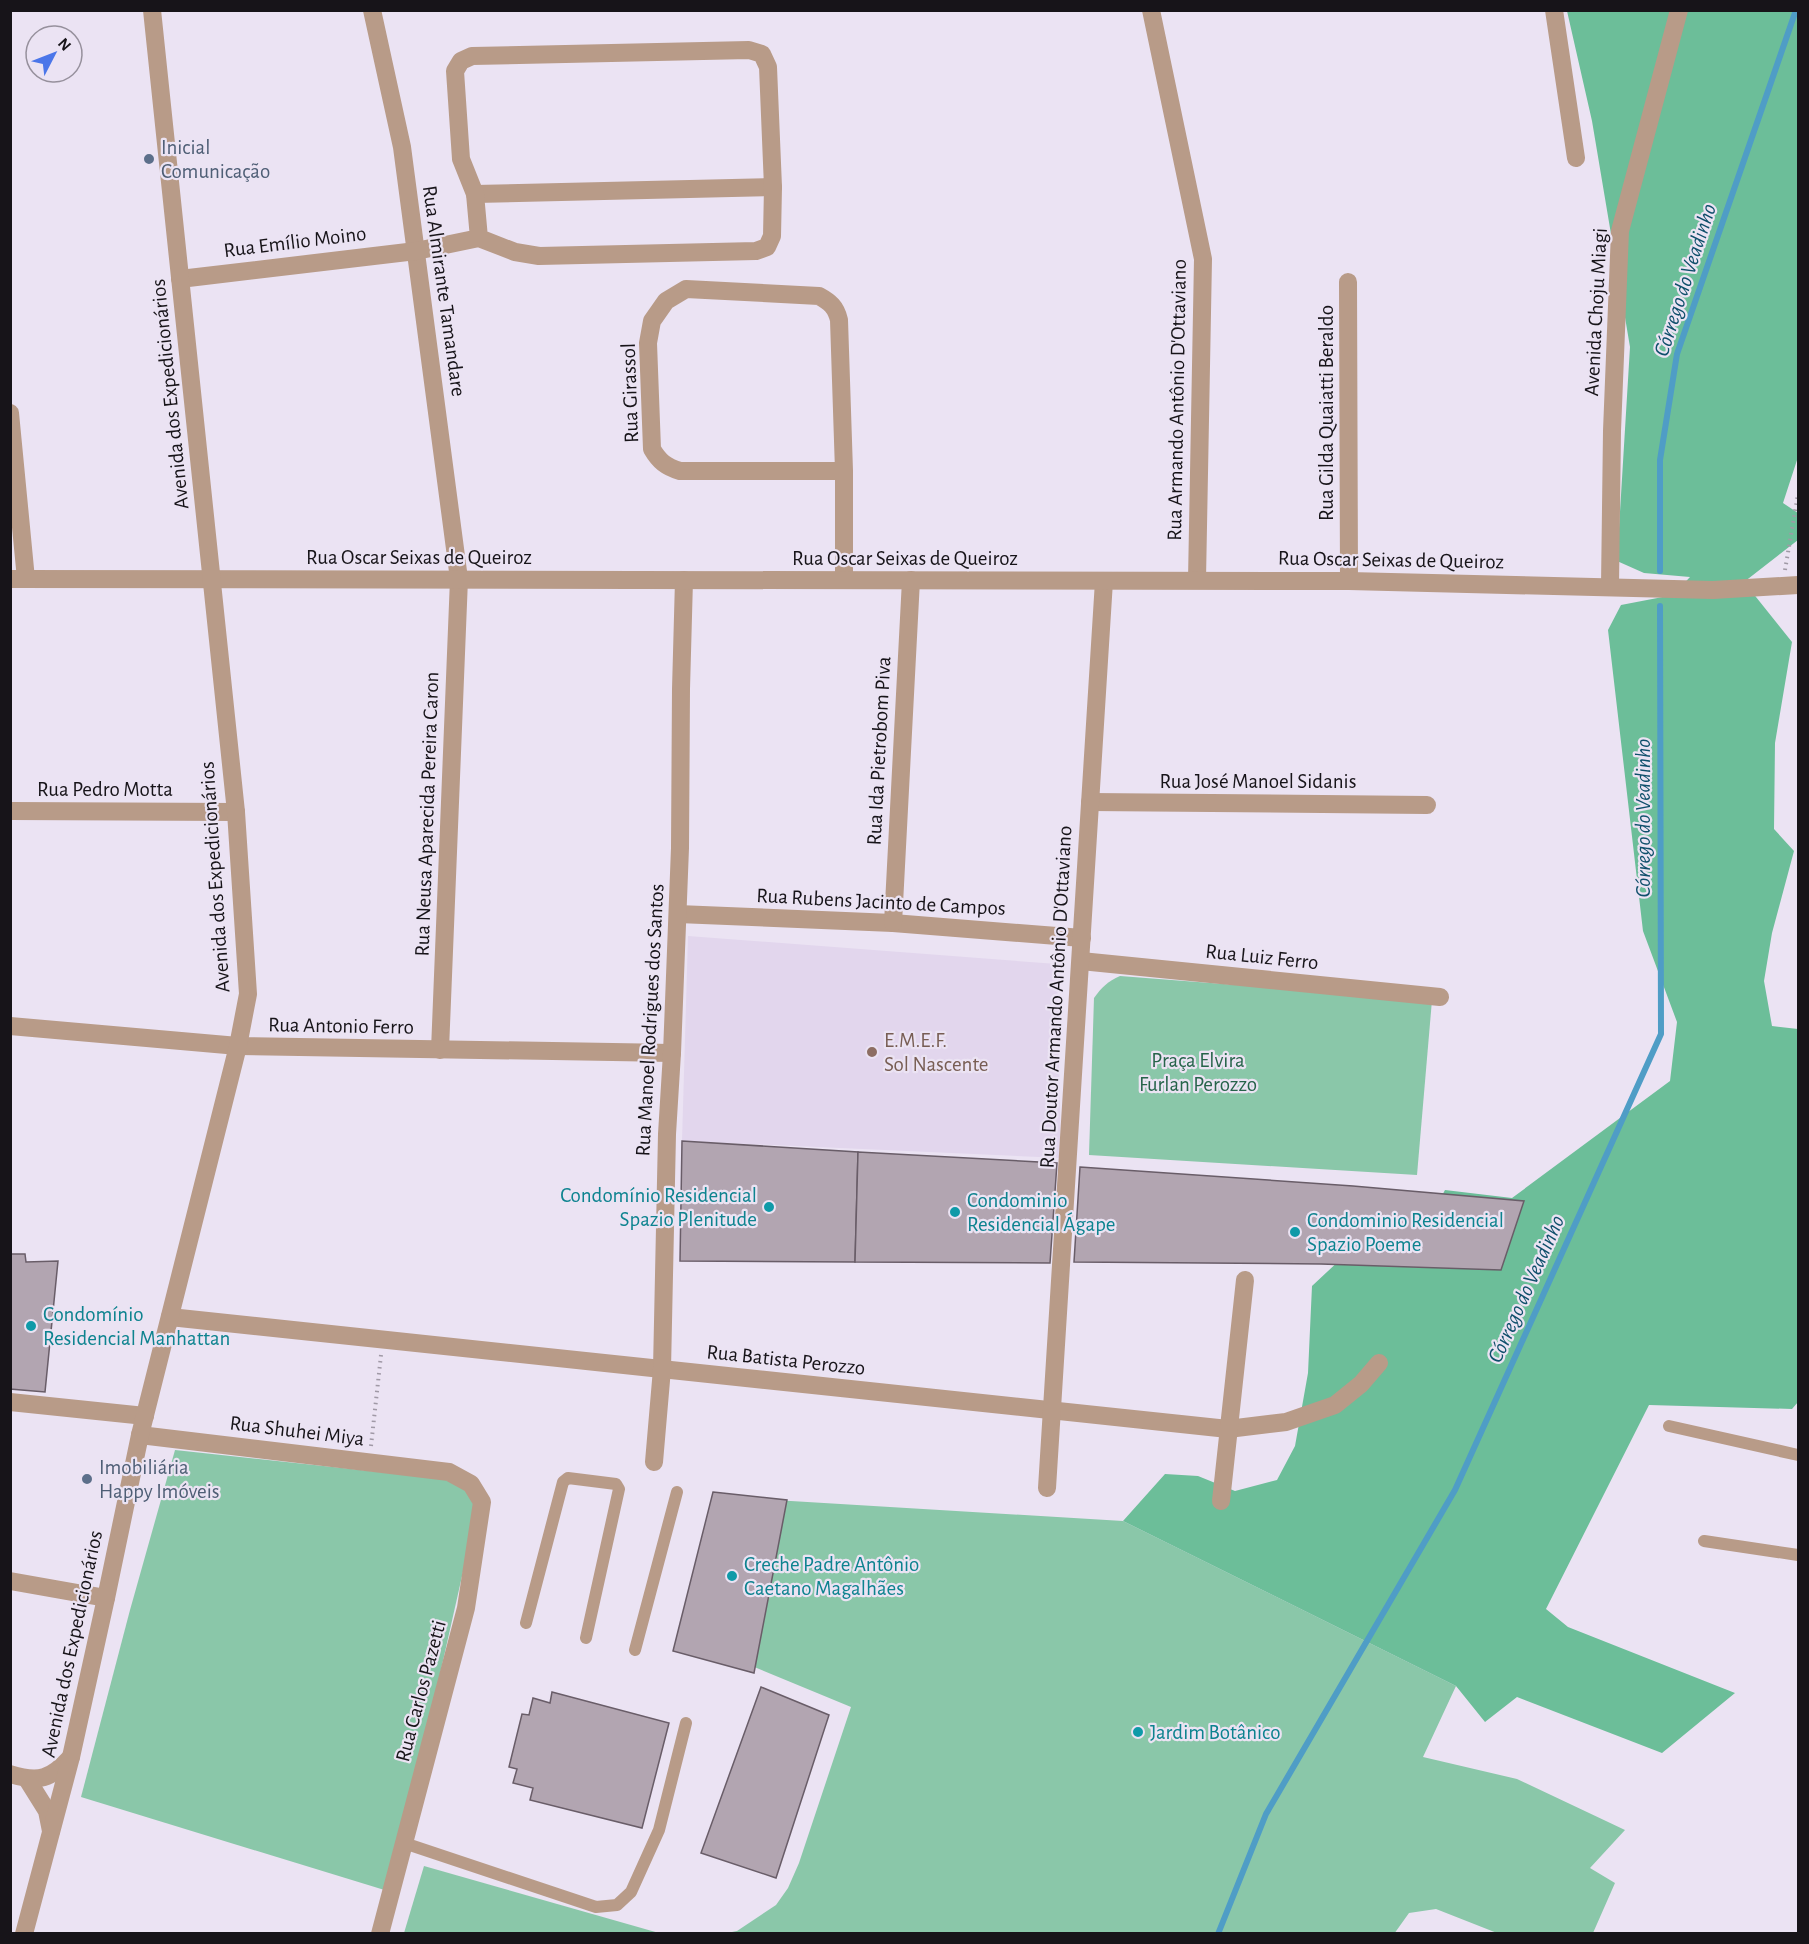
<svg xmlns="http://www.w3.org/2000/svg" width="1809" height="1944" font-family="'Alegreya Sans',sans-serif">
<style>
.built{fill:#e2d6ed}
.green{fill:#8ac7a9}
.forest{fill:#6cbe99}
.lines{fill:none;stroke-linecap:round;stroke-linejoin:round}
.stream{stroke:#4f9dc6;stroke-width:6}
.building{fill:#b2a5b1;stroke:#695d68;stroke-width:1.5}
.path{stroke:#a099a6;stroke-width:4;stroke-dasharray:1.5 4.5;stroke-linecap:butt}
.service{stroke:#b89b88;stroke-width:12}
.minor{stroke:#b89b88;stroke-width:18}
.tertiary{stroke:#b89b88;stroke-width:18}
.service-dot{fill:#5c6f8a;stroke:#ebe3f3;stroke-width:2}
.education-dot{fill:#8d6e63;stroke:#ebe3f3;stroke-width:2}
.culture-dot{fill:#0f9aa8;stroke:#ebe3f3;stroke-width:2}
.labels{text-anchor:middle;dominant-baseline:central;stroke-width:4.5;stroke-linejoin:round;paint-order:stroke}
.service-label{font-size:21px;fill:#4e5e75;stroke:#ebe3f3;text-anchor:start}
.street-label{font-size:21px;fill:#171419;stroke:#ebe3f3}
.education-label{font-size:21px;fill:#785e54;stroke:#ebe3f3;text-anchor:start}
.park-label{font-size:21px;fill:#26644a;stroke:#ebe3f3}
.culture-label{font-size:21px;fill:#0d838f;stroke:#ebe3f3;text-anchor:start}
.water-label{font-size:22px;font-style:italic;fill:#0f4f6b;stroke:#ebe3f3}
</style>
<rect width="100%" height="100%" fill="#ebe3f3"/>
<polygon class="built" points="688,936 1057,964 1061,1158 682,1141"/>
<g class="green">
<path d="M1120,976L1432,1000L1417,1175L1089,1155L1094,998C1101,988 1108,981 1120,976Z"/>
<polygon points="175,1450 444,1479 465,1488 478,1505 391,1892 81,1797 130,1610"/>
<polygon points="740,1498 1123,1521 1456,1686 1423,1757 1517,1779 1625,1830 1590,1868 1615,1883 1593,1933 1497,1933 1436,1909 1409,1913 1394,1934 727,1933 737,1931 776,1905 788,1888 799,1863 851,1707 723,1654"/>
<polygon points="424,1866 659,1933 404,1933"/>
</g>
<polygon class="forest" points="1567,11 1798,11 1798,457 1783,503 1798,513 1798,540 1744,582 1792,642 1775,743 1774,829 1794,851 1772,933 1764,981 1772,1026 1798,1029 1798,1402 1792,1409 1649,1405 1546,1609 1568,1627 1735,1693 1662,1753 1517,1697 1485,1722 1456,1686 1123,1521 1165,1474 1198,1476 1235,1491 1277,1480 1295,1446 1308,1373 1312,1286 1358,1243 1425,1227 1445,1190 1512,1198 1670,1081 1677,1022 1643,931 1608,630 1621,605 1673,595 1690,577 1644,573 1617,561 1630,347 1592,121"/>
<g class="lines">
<g class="stream">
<polyline points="1660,571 1660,460 1677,354 1796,10"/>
<polyline points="1218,1934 1266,1814 1455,1490 1661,1034 1660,606"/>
</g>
</g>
<g class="building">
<polygon points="682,1141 858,1152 855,1262 680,1261"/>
<polygon points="858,1152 1057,1163 1050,1263 855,1262"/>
<polygon points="1080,1167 1353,1186 1524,1201 1501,1270 1321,1264 1074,1262"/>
<polygon points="10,1254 25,1254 26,1262 58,1261 45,1392 10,1389"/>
<polygon points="713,1492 787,1500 754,1673 673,1651"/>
<polygon points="761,1687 829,1715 776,1878 701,1853"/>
<polygon points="552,1692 669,1723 642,1828 530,1800 533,1788 513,1783 517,1769 509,1767 522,1714 529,1715 533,1698 550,1703"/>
</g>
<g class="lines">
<g class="path">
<polyline points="1785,570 1798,494"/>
<polyline points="371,1446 381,1355"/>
</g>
<g class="service">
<polyline points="1669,1426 1798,1455"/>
<polyline points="1704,1541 1798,1555"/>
<polyline points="526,1623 563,1482 568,1478 616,1484 619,1489 586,1638"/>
<polyline points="635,1650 677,1492"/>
<polyline points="404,1843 596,1907 617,1905 631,1892 659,1830 686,1723"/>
</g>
<g class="minor">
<polyline points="372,10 402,147 459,579 440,1050"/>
<polyline points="1151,10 1203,259 1197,580"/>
<polyline points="1554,10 1576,158"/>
<polyline points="475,194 773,187"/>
<polyline points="180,279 416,251 479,238 515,252 539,256 756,251 767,247 772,236 773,187 768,67 762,54 749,50 472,56 461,61 455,71 461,159 475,194 479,238"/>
<polyline points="1348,282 1349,581"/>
<polyline points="10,413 26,579"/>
<path d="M844,471H680C666,467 659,461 652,449L648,343L652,321L666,301L686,289L819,296C830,302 836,307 839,320L844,471V580"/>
<polyline points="1610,586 1612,431 1620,231 1679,10"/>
<polyline points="1090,802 1427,805"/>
<polyline points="10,811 236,812"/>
<polyline points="678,914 893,923 1082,938"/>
<polyline points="893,923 911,580"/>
<polyline points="1081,961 1440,997"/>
<polyline points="10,1026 238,1046 672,1053"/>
<polyline points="170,1317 1228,1429 1286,1422 1335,1405 1361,1384 1379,1363"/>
<polyline points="10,1402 145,1416"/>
<polyline points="140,1435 449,1472 471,1484 482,1502 466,1608 380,1934"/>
<polyline points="654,1462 662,1369 667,1134 672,1053 680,848 681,689 684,580"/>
<polyline points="1047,1488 1104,581"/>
<polyline points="1221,1501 1245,1280"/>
<polyline points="10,1581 106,1598"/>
<path d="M10,1774C39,1783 51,1779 71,1757"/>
<polyline points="27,1779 47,1811 51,1831"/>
</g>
<g class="tertiary">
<polyline points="10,579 1349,581 1713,590 1798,585"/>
<polyline points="24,1934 71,1757 106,1598 140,1435 238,1046 248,994 236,812 152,10"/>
</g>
</g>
<g class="service-dot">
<circle cx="149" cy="159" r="6"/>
<circle cx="87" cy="1479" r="6"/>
</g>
<circle class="education-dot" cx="872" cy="1052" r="6"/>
<g class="culture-dot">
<circle cx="769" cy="1207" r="6"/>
<circle cx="955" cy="1212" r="6"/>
<circle cx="1295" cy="1232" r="6"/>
<circle cx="31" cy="1326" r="6"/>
<circle cx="732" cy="1576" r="6"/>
<circle cx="1138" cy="1732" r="6"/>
</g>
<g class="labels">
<g class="service-label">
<text x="161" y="147">Inicial<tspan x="161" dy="24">Comunicação</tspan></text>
<text x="99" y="1467">Imobiliária<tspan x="99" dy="24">Happy Imóveis</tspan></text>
</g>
<g class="street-label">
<text transform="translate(295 242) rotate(-7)">Rua Emílio Moino</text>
<text transform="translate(444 291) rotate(82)">Rua Almirante Tamandare</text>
<text transform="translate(1596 312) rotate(-87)">Avenida Choju Miagi</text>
<text transform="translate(630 393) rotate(-92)">Rua Girassol</text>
<text transform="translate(170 394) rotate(-96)">Avenida dos Expedicionários</text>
<text transform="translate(1177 400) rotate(-89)">Rua Armando Antônio D'Ottaviano</text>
<text transform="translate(1326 413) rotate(-90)">Rua Gilda Quaiatti Beraldo</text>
<text x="419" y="557">Rua Oscar Seixas de Queiroz</text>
<text x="905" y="558">Rua Oscar Seixas de Queiroz</text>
<text transform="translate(1391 560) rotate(1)">Rua Oscar Seixas de Queiroz</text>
<text transform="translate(879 751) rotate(-87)">Rua Ida Pietrobom Piva</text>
<text x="1258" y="781">Rua José Manoel Sidanis</text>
<text x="105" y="789">Rua Pedro Motta</text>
<text transform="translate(427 814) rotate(-88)">Rua Neusa Aparecida Pereira Caron</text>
<text transform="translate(215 877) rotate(-94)">Avenida dos Expedicionários</text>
<text transform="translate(881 902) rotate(3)">Rua Rubens Jacinto de Campos</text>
<text transform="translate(1262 957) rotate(6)">Rua Luiz Ferro</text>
<text transform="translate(1056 997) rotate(-87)">Rua Doutor Armando Antônio D'Ottaviano</text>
<text transform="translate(650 1020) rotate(-87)">Rua Manoel Rodrigues dos Santos</text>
<text transform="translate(341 1026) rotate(1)">Rua Antonio Ferro</text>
<text transform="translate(786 1360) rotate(6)">Rua Batista Perozzo</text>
<text transform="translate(297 1431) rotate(7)">Rua Shuhei Miya</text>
<text transform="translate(72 1644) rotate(-78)">Avenida dos Expedicionários</text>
<text transform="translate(421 1691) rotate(-75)">Rua Carlos Pazetti</text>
</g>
<g class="education-label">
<text x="884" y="1040">E.M.E.F.<tspan x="884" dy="24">Sol Nascente</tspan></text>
</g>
<g class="park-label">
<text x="1198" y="1060">Praça Elvira<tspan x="1198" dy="24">Furlan Perozzo</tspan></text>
</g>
<g class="culture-label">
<text x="757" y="1195" text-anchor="end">Condomínio Residencial<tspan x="757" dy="24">Spazio Plenitude</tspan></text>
<text x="967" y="1200">Condominio<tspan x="967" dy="24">Residencial Ágape</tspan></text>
<text x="1307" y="1220">Condominio Residencial<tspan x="1307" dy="24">Spazio Poeme</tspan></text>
<text x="43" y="1314">Condomínio<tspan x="43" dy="24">Residencial Manhattan</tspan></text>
<text x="744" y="1564">Creche Padre Antônio<tspan x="744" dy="24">Caetano Magalhães</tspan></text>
<text x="1150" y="1732">Jardim Botânico</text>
</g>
<g class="water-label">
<text transform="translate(1685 280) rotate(-72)">Córrego do Veadinho</text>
<text transform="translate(1643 818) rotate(-90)">Córrego do Veadinho</text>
<text transform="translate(1526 1289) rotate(-66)">Córrego do Veadinho</text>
</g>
</g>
<rect width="1809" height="1944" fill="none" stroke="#171419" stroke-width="24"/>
<g transform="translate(54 54) rotate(48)"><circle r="28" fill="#ebe3f3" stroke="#96909c" stroke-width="1.5"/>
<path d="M0-4.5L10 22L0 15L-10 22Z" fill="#4b76e9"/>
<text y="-9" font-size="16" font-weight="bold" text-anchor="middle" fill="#171419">N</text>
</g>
</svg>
